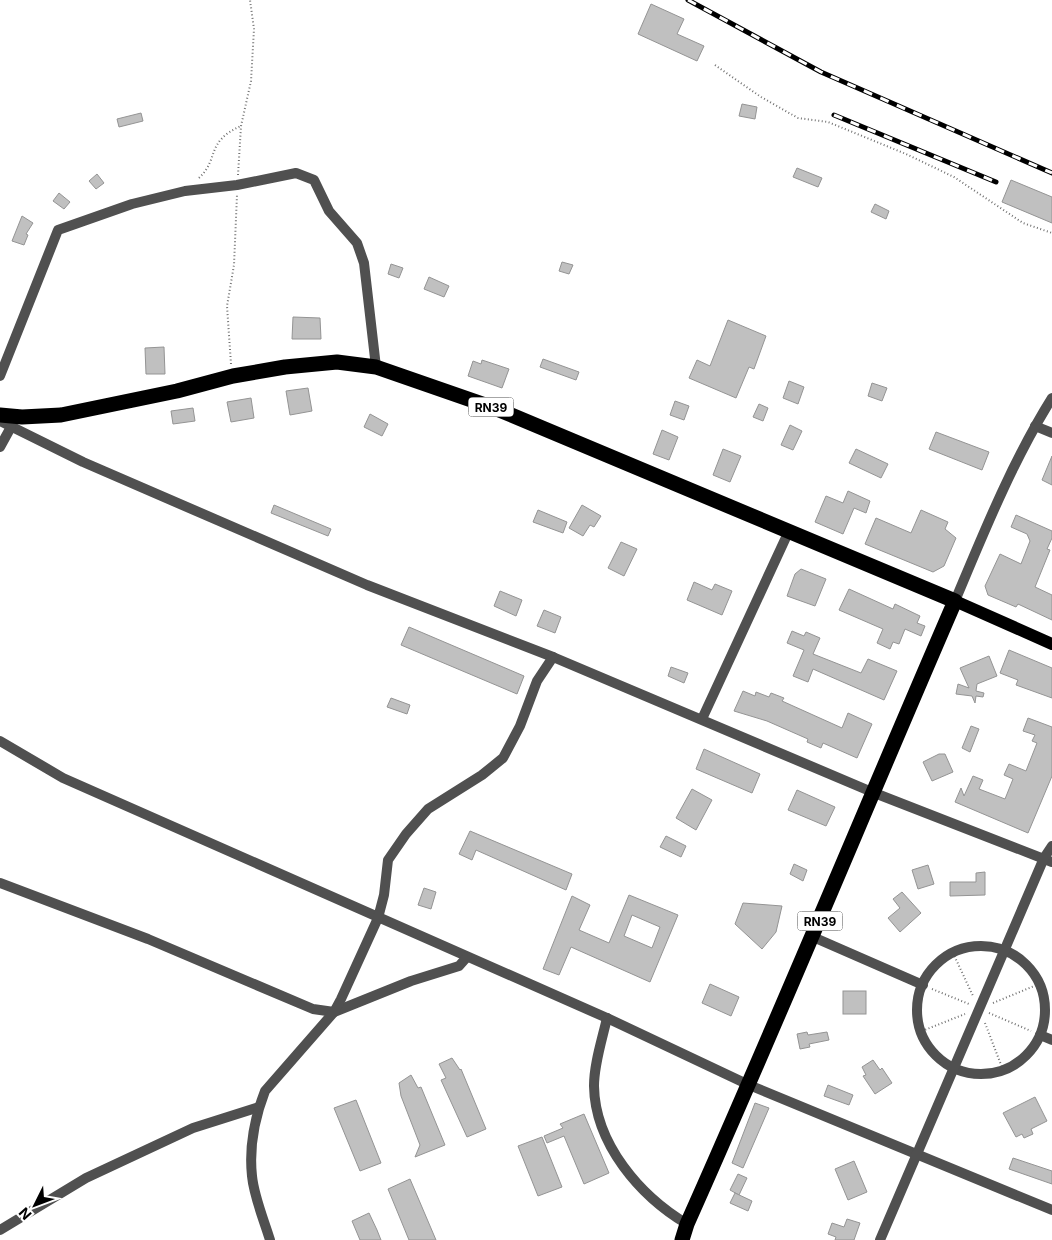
<svg xmlns="http://www.w3.org/2000/svg" width="1052" height="1240" font-family="Inter,sans-serif">
<style>
.building{fill:#c0c0c0;stroke:#949494;fill-rule:evenodd}
.lines{fill:none;stroke-linecap:round;stroke-linejoin:round}
.path{stroke:#727272;stroke-width:2;stroke-dasharray:1 2.5;stroke-linecap:butt}
.street{stroke:#505050;stroke-width:10}
.primary{stroke:#000;stroke-width:12}
.highway{stroke:#000;stroke-width:15}
.rail-casing{stroke:#000;stroke-width:5}
.rail{stroke:#fff;stroke-width:3;stroke-dasharray:9;stroke-linecap:butt}
.labels{text-anchor:middle;dominant-baseline:central;stroke-width:4;stroke-linejoin:round;paint-order:stroke}
.shield{fill:#fff;stroke:#4c4c4c;stroke-width:1}
.shield-label{font-size:12px;font-weight:bold;fill:#000}
</style>
<rect width="100%" height="100%" fill="#fff"/>
<g class="building">
<polygon points="651,4 684,19 677,34 704,46 697,61 638,34"/>
<polygon points="742,104 757,107 755,119 739,116"/>
<polygon points="141,113 143,121 119,127 117,119"/>
<polygon points="797,168 822,178 818,187 793,177"/>
<polygon points="97,174 104,183 96,189 89,181"/>
<polygon points="1011,180 1052,197 1052,223 1002,202"/>
<polygon points="59,193 70,202 64,209 53,201"/>
<polygon points="875,204 889,211 886,219 871,212"/>
<polygon points="22,216 33,223 26,234 28,235 24,245 12,241"/>
<polygon points="562,262 573,265 569,274 559,271"/>
<polygon points="391,264 403,268 399,278 388,274"/>
<polygon points="429,277 449,286 444,297 424,289"/>
<polygon points="293,317 320,318 321,339 292,339"/>
<polygon points="728,320 766,336 754,369 749,367 736,398 689,378 697,360 710,366"/>
<polygon points="164,347 165,374 146,374 145,348"/>
<polygon points="543,359 579,372 576,380 540,367"/>
<polygon points="482,360 509,369 502,388 468,376 473,361 481,364"/>
<polygon points="789,381 804,387 798,404 783,398"/>
<polygon points="872,383 887,388 882,401 868,396"/>
<polygon points="308,388 312,411 290,415 286,391"/>
<polygon points="251,398 254,418 231,422 227,402"/>
<polygon points="675,401 689,406 684,420 670,415"/>
<polygon points="759,404 768,408 763,421 753,417"/>
<polygon points="193,408 195,421 173,424 171,411"/>
<polygon points="370,414 388,424 382,436 364,427"/>
<polygon points="790,425 802,431 793,450 781,445"/>
<polygon points="662,430 678,437 669,460 653,454"/>
<polygon points="936,432 989,452 982,470 929,449"/>
<polygon points="723,449 741,456 730,482 713,475"/>
<polygon points="856,449 888,464 881,478 849,463"/>
<polygon points="1052,456 1052,485 1042,480"/>
<polygon points="848,491 870,501 866,513 854,508 843,534 815,522 826,496 843,503"/>
<polygon points="274,505 331,529 328,536 271,513"/>
<polygon points="582,505 601,516 594,527 590,525 583,536 569,528"/>
<polygon points="538,510 567,522 563,533 533,522"/>
<polygon points="921,510 948,522 945,529 956,538 944,566 933,572 865,544 876,518 911,533"/>
<polygon points="1016,515 1052,531 1052,538 1047,549 1050,550 1035,587 1052,595 1052,620 1018,604 1016,607 988,595 985,586 1000,554 1021,564 1030,541 1027,534 1011,527"/>
<polygon points="621,542 637,549 624,576 608,568"/>
<polygon points="801,569 826,579 815,606 787,596 795,574"/>
<polygon points="694,582 712,590 715,584 732,591 722,615 687,600"/>
<polygon points="849,589 893,609 895,604 920,616 917,623 925,626 921,636 905,629 899,644 893,642 890,649 877,643 883,629 839,610"/>
<polygon points="500,591 522,600 516,616 494,606"/>
<polygon points="544,610 561,617 555,633 537,626"/>
<polygon points="409,627 524,676 517,694 401,645"/>
<polygon points="792,631 804,636 806,632 820,638 813,654 861,673 868,659 897,671 884,700 813,669 808,682 793,676 804,650 787,643"/>
<polygon points="1009,650 1052,668 1052,698 1016,685 1018,680 1000,673"/>
<polygon points="989,656 997,676 977,684 976,691 984,693 983,697 976,696 975,703 972,696 956,694 958,684 969,688 960,668"/>
<polygon points="671,667 688,673 684,683 668,676"/>
<polygon points="743,691 755,696 756,692 769,697 771,693 784,698 782,701 842,728 848,713 872,724 857,758 823,743 821,748 807,742 808,739 767,721 734,711"/>
<polygon points="391,698 410,705 407,714 387,707"/>
<polygon points="1028,718 1052,727 1052,776 1028,833 955,802 961,788 964,796 973,776 983,780 979,789 1005,799 1013,779 1004,775 1009,764 1026,771 1037,743 1032,741 1035,735 1023,731"/>
<polygon points="971,726 979,729 970,752 962,748"/>
<polygon points="704,749 760,774 752,793 696,769"/>
<polygon points="939,754 945,754 953,772 932,781 923,762"/>
<polygon points="692,789 712,800 696,830 676,818"/>
<polygon points="797,790 835,807 826,826 788,810"/>
<polygon points="470,831 572,874 566,890 476,850 472,860 459,854"/>
<polygon points="666,836 686,846 681,857 660,847"/>
<polygon points="794,864 807,870 803,881 790,874"/>
<polygon points="928,865 934,884 918,889 912,870"/>
<polygon points="985,872 985,895 950,896 950,882 976,882 976,873"/>
<polygon points="424,888 436,892 431,909 418,905"/>
<polygon points="902,892 921,913 900,932 888,918 900,908 893,899"/>
<path d="M629,895L678,915L650,982L571,947L559,975L543,969L572,896L590,905L579,930L609,943ZM632,915L660,927L652,948L624,936Z"/>
<polygon points="743,903 782,906 776,932 762,949 735,924"/>
<polygon points="710,984 739,997 731,1016 702,1003"/>
<rect x="843" y="991" width="23" height="23"/>
<polygon points="807,1032 808,1035 827,1032 829,1040 809,1044 810,1047 800,1049 797,1034"/>
<polygon points="452,1058 460,1070 461,1069 486,1129 467,1137 441,1080 446,1078 439,1064"/>
<polygon points="873,1060 880,1070 882,1068 892,1083 875,1094 863,1076 866,1075 862,1067"/>
<polygon points="411,1075 418,1088 421,1087 445,1145 415,1157 420,1145 401,1096 399,1083"/>
<polygon points="828,1085 853,1095 849,1105 824,1096"/>
<polygon points="1035,1097 1047,1121 1031,1129 1033,1134 1024,1138 1022,1134 1016,1137 1003,1113"/>
<polygon points="356,1100 381,1163 360,1171 334,1108"/>
<polygon points="755,1103 769,1108 743,1168 732,1163"/>
<polygon points="584,1114 609,1173 584,1184 564,1136 547,1143 544,1136 563,1128 560,1124"/>
<polygon points="542,1137 562,1187 538,1196 518,1146"/>
<polygon points="1013,1158 1052,1171 1052,1184 1009,1169"/>
<polygon points="854,1161 867,1192 848,1200 835,1169"/>
<polygon points="738,1174 747,1178 739,1195 730,1190"/>
<polygon points="410,1179 436,1240 409,1240 388,1189"/>
<polygon points="735,1193 752,1201 748,1211 730,1203"/>
<polygon points="369,1213 377,1230 381,1240 360,1240 352,1221"/>
<polygon points="847,1219 860,1223 854,1240 835,1240 836,1237 828,1234 832,1223 844,1227"/>
</g>
<g class="lines">
<g class="path">
<polyline points="715,65 761,97 798,118 828,122 906,154 954,177 1023,223 1052,233"/>
<polyline points="238,175 241,126 251,81 254,29 250,0"/>
<path d="M199,178C220,158 205,142 241,126"/>
<polyline points="231,364 227,306 234,265 237,195"/>
<polyline points="953,953 973,996"/>
<polyline points="932,989 969,1004"/>
<polyline points="993,1003 1039,984"/>
<polyline points="989,1013 1031,1031"/>
<polyline points="985,1023 1003,1070"/>
<polyline points="922,1031 965,1014"/>
</g>
<g class="street">
<polyline points="0,376 58,230 132,204 185,191 237,185 296,173 314,180 329,211 357,243 364,263 376,367"/>
<polyline points="0,421 83,462 367,585 553,657 872,792 1052,862"/>
<polyline points="1035,426 1052,433"/>
<polyline points="0,447 11,427"/>
<path d="M955,601C984,532 1012,462 1052,398"/>
<polyline points="702,719 788,533"/>
<polyline points="0,741 63,778 607,1018 749,1085 1052,1210"/>
<polyline points="0,883 148,939 313,1009 334,1012 411,981 459,966 467,957"/>
<polyline points="813,937 923,985"/>
<circle cx="981" cy="1010" r="64"/>
<path d="M607,1018C602,1040 594,1064 594,1086C595,1144 640,1196 687,1224"/>
<polyline points="1040,1035 1052,1040"/>
<polyline points="0,1230 86,1178 193,1128 259,1107"/>
<path d="M270,1240C264,1220 254,1197 252,1176C249,1148 255,1117 265,1091L334,1012L341,999L378,918L384,895L388,860L406,834L428,809L482,775L503,758L520,726L537,681L553,657"/>
<polyline points="880,1240 1044,858 1052,846"/>
</g>
<polyline class="primary" points="955,601 1052,644"/>
<path class="highway" d="M0,415L22,417L61,415L177,391L233,376L285,367L337,362L376,367L497,409L955,601C865,809 779,1018 687,1224L682,1240"/>
<g class="rail-casing">
<g id="rail">
<polyline points="688,0 821,72 1052,173"/>
<polyline points="834,115 996,182"/>
</g>
</g>
<use href="#rail" class="rail"/>
</g>
<g class="labels">
<g class="shield">
<rect x="468.5" y="397.5" width="45" height="19" rx="4"/>
<rect x="797.5" y="911.5" width="45" height="19" rx="4"/>
</g>
<g class="shield-label">
<text x="491" y="407">RN39</text>
<text x="820" y="921">RN39</text>
</g>
</g>
<g transform="translate(35 1205) rotate(228)" stroke="#ffffff" stroke-width="4" paint-order="stroke">
<path d="M0-4L9 19L0 12L-9 19Z" fill="#000000"/>
<text y="-8" font-size="14" font-weight="bold" text-anchor="middle" fill="#000000">N</text>
</g>
</svg>
